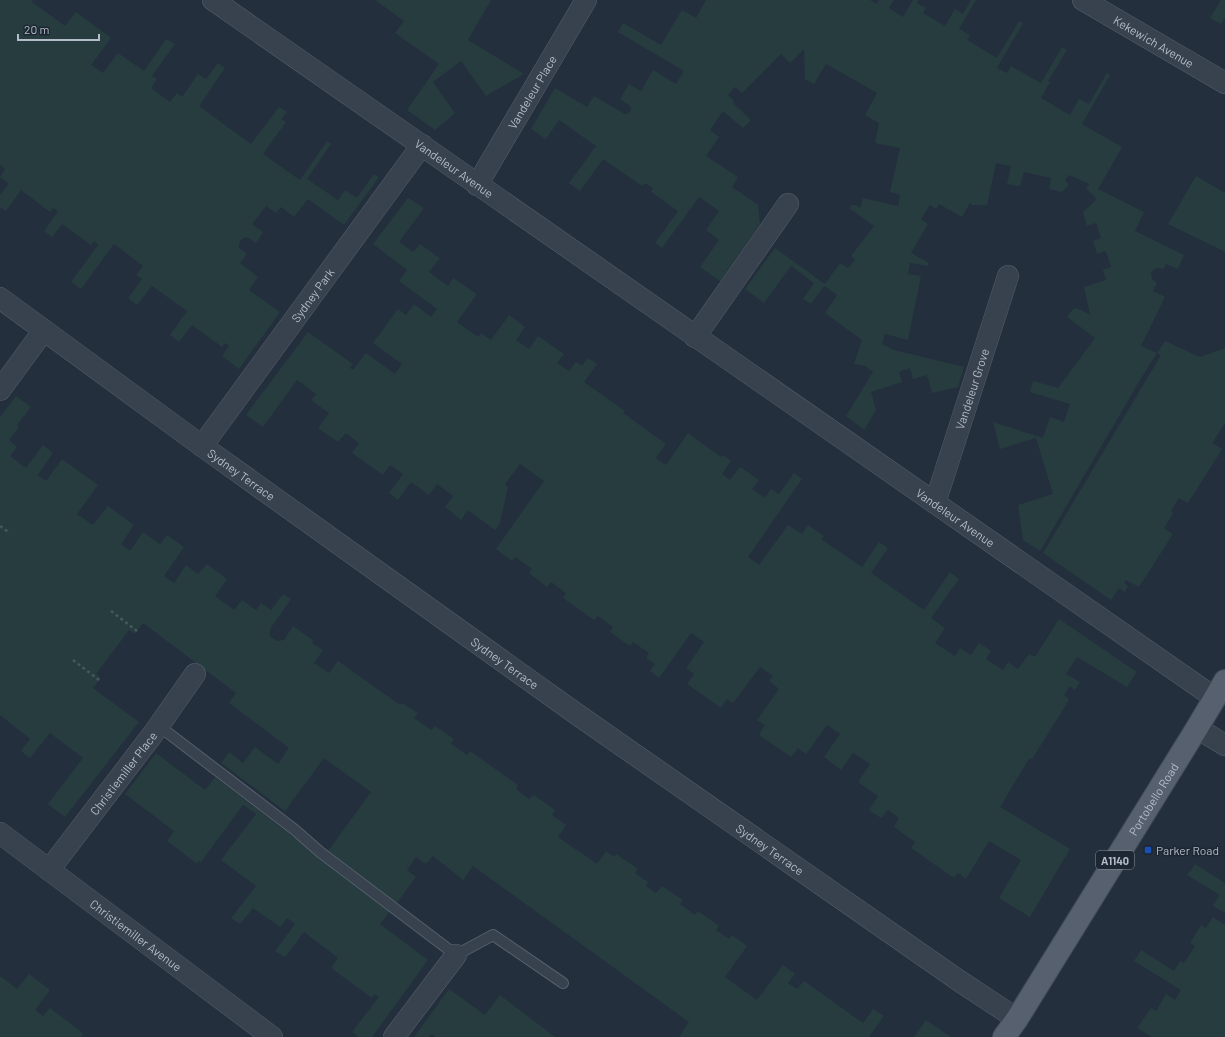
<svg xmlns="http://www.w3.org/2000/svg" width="1225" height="1037" font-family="Barlow,sans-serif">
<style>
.green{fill:#263c3f}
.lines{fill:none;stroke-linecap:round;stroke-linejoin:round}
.lane-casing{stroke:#565f6c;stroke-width:12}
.street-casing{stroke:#565f6c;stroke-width:22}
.primary-casing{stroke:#414a57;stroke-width:24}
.path{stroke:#44595c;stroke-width:2.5;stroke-dasharray:3 3;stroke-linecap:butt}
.lane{stroke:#38414e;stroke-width:10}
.street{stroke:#38414e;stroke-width:21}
.primary{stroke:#56606e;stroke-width:22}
.transit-dot{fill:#1a4fb4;stroke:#1d2633;stroke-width:1.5}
.labels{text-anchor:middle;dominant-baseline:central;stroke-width:3;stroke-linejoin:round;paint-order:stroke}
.shield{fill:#1d2633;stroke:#878f9c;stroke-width:1}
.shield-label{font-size:11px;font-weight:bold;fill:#b4bcc9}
.street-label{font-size:12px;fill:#b4bcc9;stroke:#1d2633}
.poi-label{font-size:12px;fill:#b4bcc9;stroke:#1d2633;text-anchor:start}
</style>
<rect width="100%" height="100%" fill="#242f3e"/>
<g class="green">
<path d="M0,0H33L32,2L65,26L76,12L111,38L91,65L103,73L118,53L144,71L166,39L175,44L152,76L157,79L151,88L170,102L177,93L182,97L198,74L206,79L218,63L225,68L199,106L251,144L279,107L287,112L281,119L286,122L263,154L300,180L327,141L331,144L307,179L338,200L345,190L357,198L374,174L379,177L344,225L308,199L294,217L281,207L276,213L266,206L252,224L263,232L256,243L247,237C241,239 239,241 239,248L247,254L240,263L258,277L249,290L280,312L239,369L222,356L229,346L225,343L222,347L192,325L179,342L170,335L187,311L152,286L137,305L128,298L142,279L136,275L143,266L114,244L81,289L71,282L98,245L94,241L91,245L62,224L52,237L44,231L58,211L53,208L50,212L21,190L6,211L0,207V195L9,184L0,177L5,169L0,165Z"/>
<polygon points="375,0 491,0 468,40 524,74 486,96 461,61 433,82 455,113 435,130 407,110 439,64 395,33 404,21"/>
<path d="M706,0H870L876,4L879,0H894L889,8L903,17L913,0H918L917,3L926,8L923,13L945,26L955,9L963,14L971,0H976L959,29L970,35L967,40L997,58L1019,21L1023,23L997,68L1007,73L1011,66L1041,83L1062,47L1067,50L1048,81L1050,82L1041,98L1070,115L1079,99L1089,104L1107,73L1110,75L1082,124L1122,147L1098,189L1144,212L1135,231L1184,255L1178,269L1166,264L1164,269C1158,267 1154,268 1151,273L1152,279L1157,283L1153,291L1165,297L1141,346L1157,353L1165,341L1200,357L1225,348V423L1212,443L1222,449L1188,503L1179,498L1171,511L1173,513L1164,528L1173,534L1139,587L1126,580L1124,583L1128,586L1125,592L1119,588L1111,600L1043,553L1161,355L1157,353L1143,375L1040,551L1023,540L1018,505L1053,494L1036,438L1000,449L993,422L1043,438L1050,417L1064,422L1070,404L1030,392L1033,381L1058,388L1095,338L1067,317L1074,308L1081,310L1090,315L1084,287L1106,280L1103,270L1111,267L1106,251L1097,254L1093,241L1101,238L1096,223L1087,226L1083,212L1097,199L1086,188L1089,184L1069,175L1065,180L1069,185L1062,192L1049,189L1051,178L1024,172L1020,186L1007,184L1011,166L996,163L987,205H972L970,203L962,217L939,204L936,209L930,205L921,219L928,224L911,253L929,263L928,266L910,263L908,274L921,276L908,340L885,334L882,344L894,350L964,367L958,387L932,393L927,375L913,379L910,368L899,372L902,382L871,392L876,410L864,430L846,416L873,372L865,366L854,364L862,340L825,313L837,295L824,286L811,304L803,299L814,283L791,266L764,303L745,289L775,248L825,284L840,263L848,268L855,260L851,256L874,226L849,208L852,205H855L860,208L863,198L898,206L900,195L890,192L900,148L875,143L879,123L865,115L877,93L826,64L814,84L805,79L804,49L790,63L781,54L742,93L735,87L728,95L734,101L733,103L751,120L743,128L723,111L710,130L719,137L706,156L738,177L732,187L758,205L760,224L720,281L700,267L719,240L706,230L719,211L699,197L662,248L655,243L678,211L651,192L653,188L645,183L642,186L603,159L580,191L569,183L596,146L559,120L546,139L531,129L555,88L587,107L594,96L625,114L629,113L631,109L630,106L620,99L629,84L641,91L653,70L676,84L684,71L618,32L623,23L661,45L682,10L696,18Z"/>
<polygon points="1221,0 1225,0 1225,17 1221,24 1210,18"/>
<polygon points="1196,176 1225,193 1225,252 1168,224"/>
<polygon points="408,198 424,208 399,242 413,252 420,244 440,258 429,272 448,286 453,278 477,294 457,322 478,337 481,333 491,340 509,315 525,327 516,340 529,349 538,336 564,354 557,363 569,371 576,362 582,366 588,358 597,364 584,382 625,411 623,413 666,444 656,458 666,465 688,433 721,457 723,455 731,461 722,474 730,480 740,467 759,480 752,489 765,498 771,489 779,494 794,473 802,479 748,557 759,565 788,525 802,534 808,525 824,536 821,539 862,567 879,542 888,548 871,573 924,610 950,572 959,579 931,618 945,628 935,643 955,656 960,648 971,655 979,643 991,651 986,659 1003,670 1008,662 1018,669 1029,654 1035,657 1059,619 1137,672 1127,687 1077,657 1066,674 1080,682 1075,690 1070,686 1064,695 1069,699 1066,705 1032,759 1030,758 1027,762 1000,807 1070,849 1030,917 999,898 1021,860 989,841 966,879 958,873 954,878 911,848 915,842 894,827 899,818 888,810 881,818 869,810 878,796 858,782 870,764 853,753 841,770 824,757 840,734 827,725 806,754 798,748 791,757 759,735 765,725 757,720 779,689 769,681 773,676 760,667 733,703 727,699 721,708 687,684 694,674 686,668 704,642 691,633 659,678 650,671 655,664 646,658 649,653 633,642 630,646 610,632 613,627 598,616 594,620 563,598 566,593 551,582 547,587 529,573 532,569 515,557 512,561 496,549 544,481 520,464 505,484 508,487 500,523 495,530 468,510 461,520 445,507 453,496 437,484 429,495 411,482 398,500 389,493 403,474 390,465 383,475 352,453 359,443 346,433 338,442 318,428 329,413 311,400 316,394 297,380 263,427 246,415 308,332 353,364 350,368 353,370 366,353 395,374 402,364 373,343 398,309 406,315 414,304 431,317 437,309 399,281 407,270 373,244"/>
<path d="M16,396L31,407L17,425L19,427L9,440L17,447L10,456L26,468L43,445L53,453L38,475L46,481L62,459L98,485L77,514L93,525L108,506L134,525L121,544L130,551L143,532L160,544L167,535L184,547L164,576L174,583L186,565L198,574L207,564L227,579L215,596L234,610L242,600L256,610L261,603L271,610L283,594L291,599L270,629V636L277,641L284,640L293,626L313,640L312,643L323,650L314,663L329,673L338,661L400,705L402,703L418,713L414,718L431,730L435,726L454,739L451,744L467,755L470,751L518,785L516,789L529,799L534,795L555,810L552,815L566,825L558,837C571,847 584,854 597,864L606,851L614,857L616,854L638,869L635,873L648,882L646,886L656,893L662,886L683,900L680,904L695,915L698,911L719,926L716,930L729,939L732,935L747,946L725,977L757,1000L783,965L795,974L788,983L797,989L804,981L863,1023L873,1009L884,1016L869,1037H679L689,1022L473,866L463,880L433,856L426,864L416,857L407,870L416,877L396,904L328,851L371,792L324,758L285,811L221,763L229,752L243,763L255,747L278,764L289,748L229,703L236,693L143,623L135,634L129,630L96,674L101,678L93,688L139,722L65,817L48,804L83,758L50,733L30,758L21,751L30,739L0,715V417Z"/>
<polygon points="156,753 205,790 215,777 390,911 380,924 428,960 372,1037 358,1037 352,1032 379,997 374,994 372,998 331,968 338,958 304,932 285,957 275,951 295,924 287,918 280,927 253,908 240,924 231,918 256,886 221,860 256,814 243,805 201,862 199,861 196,863 167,841 174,831 125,794"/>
<polygon points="1195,864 1225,883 1225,913 1213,906 1220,895 1187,875 1189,872 1190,872"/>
<polygon points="1213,917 1225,925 1225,1037 1152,1037 1137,1028 1151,1008 1156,1011 1166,994 1175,1000 1181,990 1134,961 1141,950 1174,971 1180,961 1184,963 1195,946 1190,943 1201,925 1206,928"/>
<polygon points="29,974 50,990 35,1010 43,1016 50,1008 80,1031 83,1034 81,1037 0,1037 0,976 17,989"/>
<polygon points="449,989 485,1015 500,995 555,1037 435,1037 432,1034 429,1037 414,1037"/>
<polygon points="926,1020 951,1037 914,1037"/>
</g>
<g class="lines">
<g class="lane-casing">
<polyline id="lane" points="159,726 295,830 320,852 456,955 493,935 563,983"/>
</g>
<g class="street-casing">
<g id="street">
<path id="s1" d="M213,0L1215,698"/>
<path id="s2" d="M1083,0L1225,83"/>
<path id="s3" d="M477,185L586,0"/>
<path id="s4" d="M0,298L202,446L578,715L958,980L1017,1019"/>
<polyline points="695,337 788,204"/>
<polyline points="0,390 44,330"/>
<path id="s5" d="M202,446L422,145"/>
<path id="s6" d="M935,503L1008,276"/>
<polyline points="1197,728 1225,745"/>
<path id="s7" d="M0,833L272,1037"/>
<path id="s8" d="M49,870L153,734L195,674"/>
<polyline points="394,1037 456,955"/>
</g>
</g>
<g class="primary-casing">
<g id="primary">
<path id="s9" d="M1004,1037L1017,1019L1197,728L1225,681"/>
</g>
</g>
<g class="path">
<polyline points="0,526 10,533"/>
<polyline points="111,611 137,631"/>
<polyline points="73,660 99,680"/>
</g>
<use href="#lane" class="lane"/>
<use href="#street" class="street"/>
<use href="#primary" class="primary"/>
</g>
<rect class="transit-dot" x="1144" y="846" width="8" height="8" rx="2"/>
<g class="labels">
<rect class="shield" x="1096" y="851" width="38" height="18" rx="3"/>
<g class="shield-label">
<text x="1115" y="860">A1140</text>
</g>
<g class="street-label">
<text stroke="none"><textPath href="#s2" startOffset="82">Kekewich Avenue</textPath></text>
<text stroke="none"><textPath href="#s3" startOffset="108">Vandeleur Place</textPath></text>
<text stroke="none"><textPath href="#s1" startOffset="294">Vandeleur Avenue</textPath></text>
<text stroke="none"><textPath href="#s5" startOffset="187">Sydney Park</textPath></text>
<text stroke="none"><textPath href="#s6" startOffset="120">Vandeleur Grove</textPath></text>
<text stroke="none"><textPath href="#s4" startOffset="299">Sydney Terrace</textPath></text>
<text stroke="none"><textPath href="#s1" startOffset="905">Vandeleur Avenue</textPath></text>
<text stroke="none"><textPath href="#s4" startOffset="623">Sydney Terrace</textPath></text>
<text stroke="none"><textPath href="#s8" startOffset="122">Christiemiller Place</textPath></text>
<text stroke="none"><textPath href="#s9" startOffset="281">Portobello Road</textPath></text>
<text stroke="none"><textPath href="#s4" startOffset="947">Sydney Terrace</textPath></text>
<text stroke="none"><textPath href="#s7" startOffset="170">Christiemiller Avenue</textPath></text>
</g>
<g class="poi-label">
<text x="1156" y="850">Parker Road</text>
</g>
</g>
<path d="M18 34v6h81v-6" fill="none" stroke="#b4bcc9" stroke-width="2"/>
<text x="24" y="34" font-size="12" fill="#b4bcc9" stroke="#1d2633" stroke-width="3" paint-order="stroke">20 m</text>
</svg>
